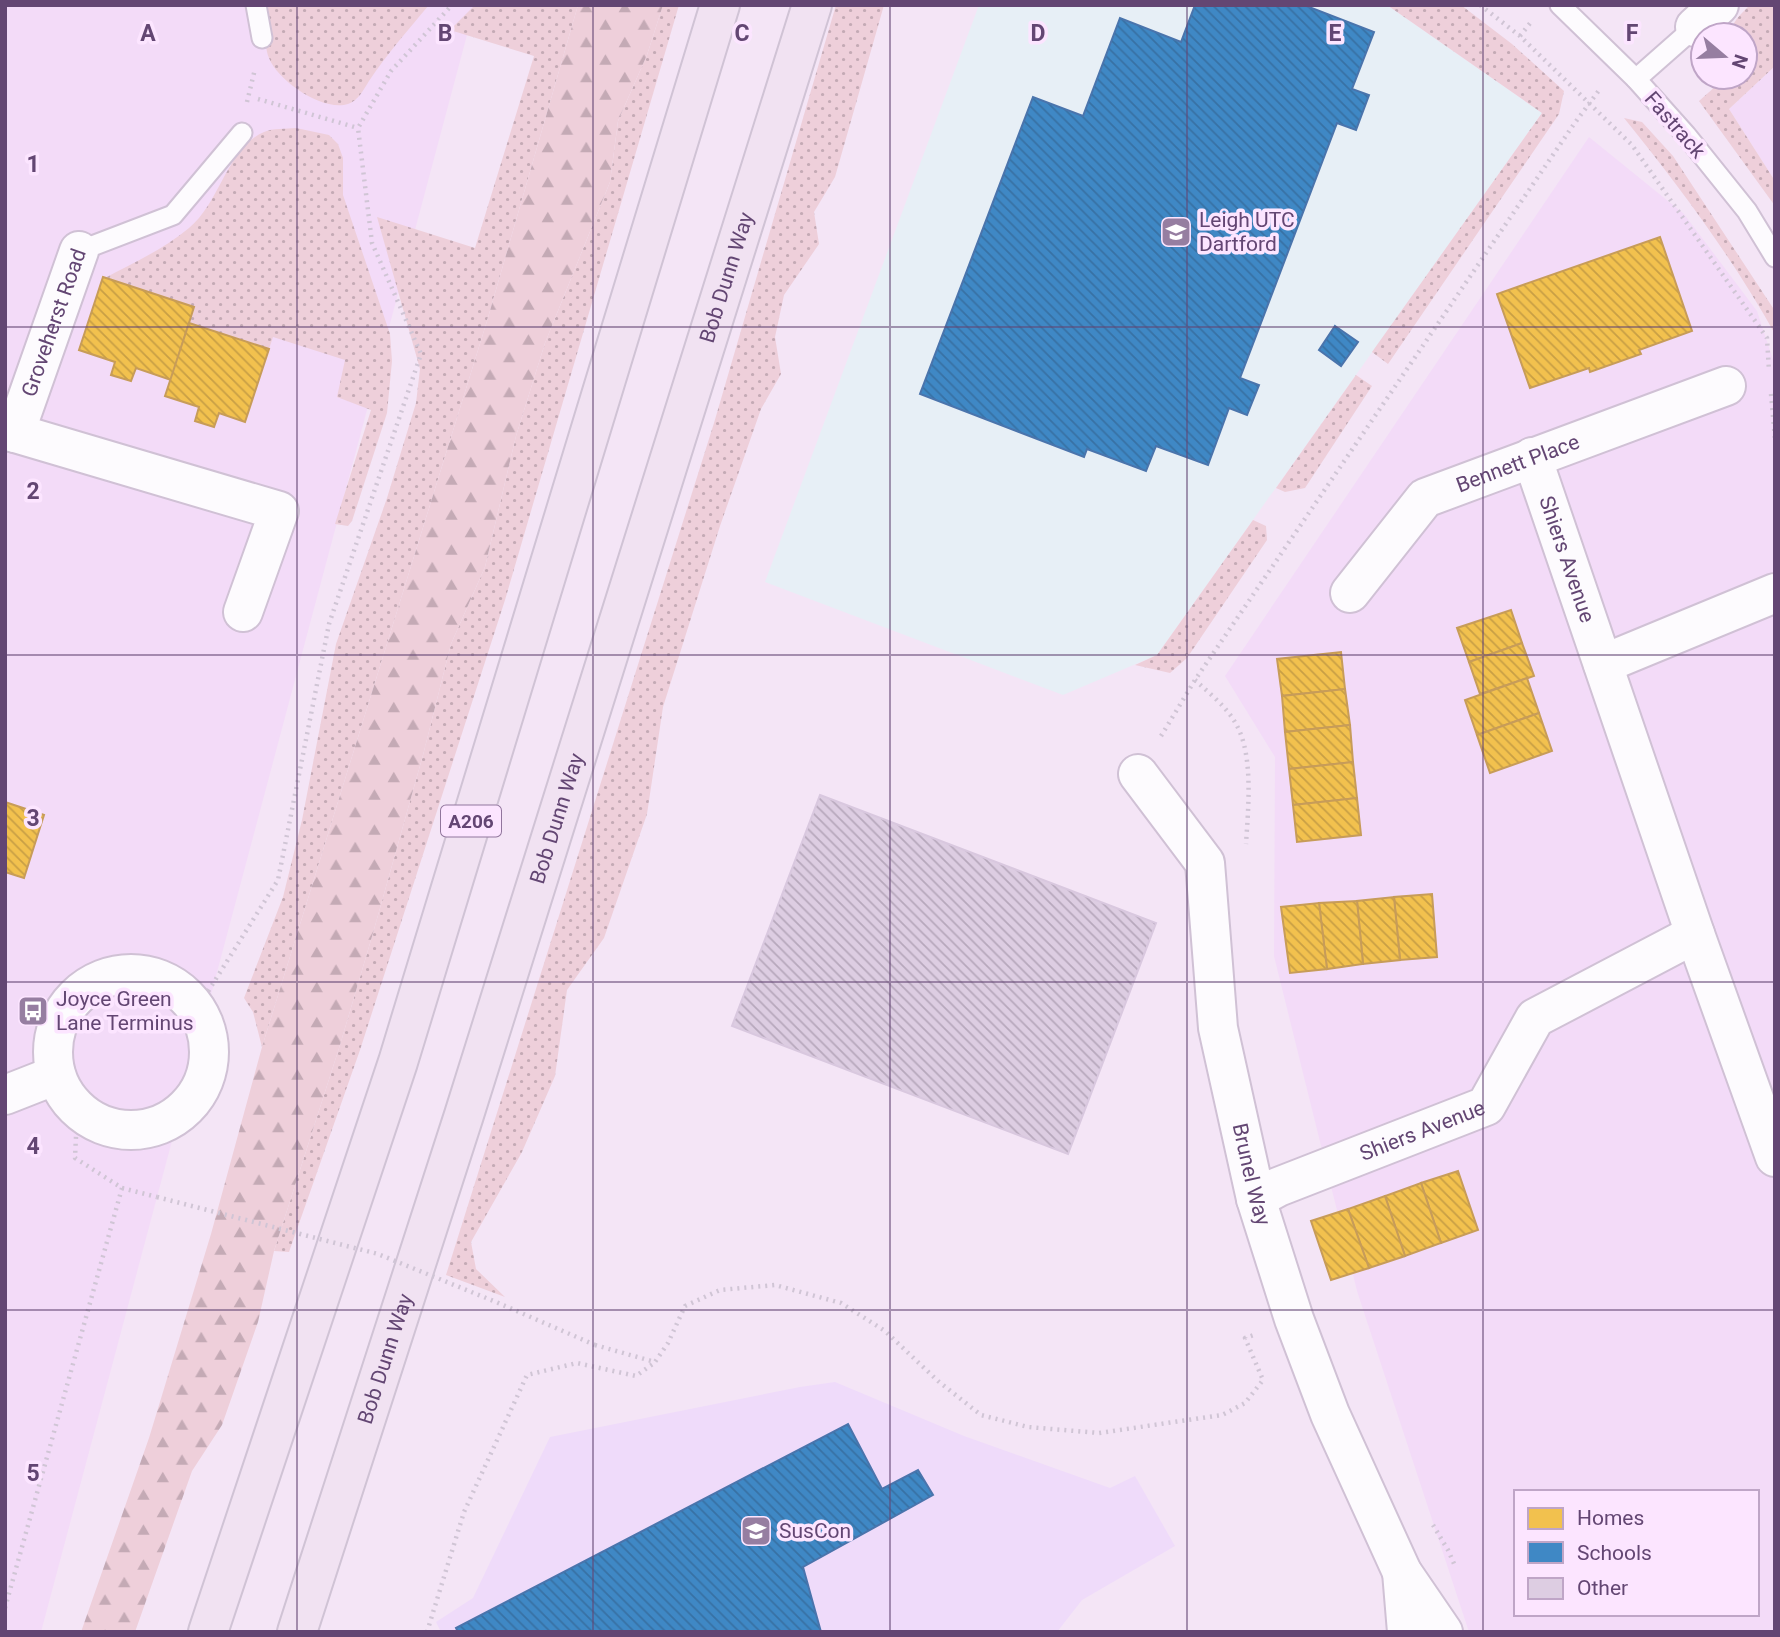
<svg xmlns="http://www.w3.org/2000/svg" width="1780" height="1637" font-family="Roboto,sans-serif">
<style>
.residential{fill:#f3dbf8;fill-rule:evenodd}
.commercial{fill:#efdbfa}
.education{fill:#e7eff6}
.grass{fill:url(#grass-dots)}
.forest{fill:url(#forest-firs)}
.homes{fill:url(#homes-back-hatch);stroke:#c79c59;stroke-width:2}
.schools{fill:url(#schools-back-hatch);stroke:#4a74ac;stroke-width:2}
.building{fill:url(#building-back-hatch);stroke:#d9c8df;stroke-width:2}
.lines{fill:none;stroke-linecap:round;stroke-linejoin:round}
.lane-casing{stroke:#d0c1d5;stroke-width:23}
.street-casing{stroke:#d0c1d5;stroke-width:42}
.primary-casing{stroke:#d0c3d5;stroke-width:42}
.path{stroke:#d0c5d5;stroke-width:4.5;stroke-dasharray:2 5;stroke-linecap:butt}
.lane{stroke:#fdfbfe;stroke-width:19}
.street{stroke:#fdfbfe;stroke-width:38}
.primary{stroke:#f1e2f2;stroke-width:38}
.path-bridge{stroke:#d0c5d5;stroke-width:4.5;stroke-dasharray:2 5;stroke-linecap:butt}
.grid{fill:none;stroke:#634673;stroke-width:2;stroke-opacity:0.55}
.labels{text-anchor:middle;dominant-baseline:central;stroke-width:7;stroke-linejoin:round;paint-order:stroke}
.shield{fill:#fce5ff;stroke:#91769d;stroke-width:2}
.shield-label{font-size:19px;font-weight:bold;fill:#634673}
.street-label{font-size:21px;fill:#634673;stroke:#fce5ff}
.poi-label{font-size:21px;fill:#634673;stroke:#fce5ff;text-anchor:start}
.grid-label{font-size:23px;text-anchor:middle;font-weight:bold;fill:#634673;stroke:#fce5ff;stroke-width:7;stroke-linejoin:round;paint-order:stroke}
</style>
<defs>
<pattern id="grass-dots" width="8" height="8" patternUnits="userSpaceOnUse" patternTransform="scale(1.75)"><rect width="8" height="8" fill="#eecfda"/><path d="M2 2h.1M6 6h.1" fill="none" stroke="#c4aab5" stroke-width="1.8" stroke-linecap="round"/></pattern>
<pattern id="forest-firs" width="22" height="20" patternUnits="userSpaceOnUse" patternTransform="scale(1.75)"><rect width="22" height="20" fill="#eecfda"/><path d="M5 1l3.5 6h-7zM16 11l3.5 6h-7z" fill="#c4aab5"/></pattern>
<pattern id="homes-back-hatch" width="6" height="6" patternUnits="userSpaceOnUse" patternTransform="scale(1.75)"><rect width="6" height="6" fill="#f2c14e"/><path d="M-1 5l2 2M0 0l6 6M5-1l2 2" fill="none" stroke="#c89f45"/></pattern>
<pattern id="schools-back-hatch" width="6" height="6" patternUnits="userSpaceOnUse" patternTransform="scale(1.75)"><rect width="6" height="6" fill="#3f88c5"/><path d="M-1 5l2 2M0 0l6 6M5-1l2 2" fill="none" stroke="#3871a4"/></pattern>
<pattern id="building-back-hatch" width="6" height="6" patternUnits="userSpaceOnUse" patternTransform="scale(1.75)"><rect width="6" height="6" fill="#ddcde2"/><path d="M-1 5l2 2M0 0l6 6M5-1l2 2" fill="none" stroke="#b7a8bc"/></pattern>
</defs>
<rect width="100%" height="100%" fill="#f4e5f6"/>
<g class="residential">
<polygon points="5,5 475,5 41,1632 5,1632"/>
<polygon points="1775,66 1775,181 1729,109"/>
<path d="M1589,137L1684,214L1757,311L1775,366V1632H1469L1357,1291L1274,956L1275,757L1225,676ZM1516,1492H1757V1614H1516Z"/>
</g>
<polygon class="commercial" points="835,1382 964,1436 1110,1488 1135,1476 1175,1546 1082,1600 1057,1632 441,1632 436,1622 473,1598 550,1437 800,1387"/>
<polygon class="education" points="979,5 1387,5 1542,113 1157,655 1063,695 765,582"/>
<g class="grass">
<path d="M266,5H429C408,30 387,54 369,81C364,89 358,101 348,104C323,112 278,81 269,58C263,44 267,21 266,5Z"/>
<polygon points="475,5 578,5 487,321 262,1047 253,1012 244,998 283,897 302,820 336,644 387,498 416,403 420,369 377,217 475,248 534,56 450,30"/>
<polygon points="663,5 679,5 505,600 360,1050 289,1252 274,1251 340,1045 373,933 423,755 451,644 485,567 516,436 545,343 610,182 618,121 647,55"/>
<polygon points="836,5 884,5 835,177 814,212 819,244 784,295 775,337 781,374 761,409 720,526 663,707 647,814 604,938 567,990 555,1076 522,1152 471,1242 476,1269 505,1297 446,1275 714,423"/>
<polygon points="1387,5 1461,5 1512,44 1564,91 1559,114 1388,364 1372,352 1542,113"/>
<path d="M1750,5H1775V66L1729,109L1775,181V206L1699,101L1726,77H1745V35H1731C1731,22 1741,14 1750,5Z"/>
<path d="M1624,118L1642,122L1673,156L1775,311V334C1732,257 1679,186 1624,118Z"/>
<path d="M296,128L329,135L338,144L343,158V195L390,334L392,361L387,413L352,521L348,526L335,524L371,410L337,397L345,360L273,337L269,349L189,323L194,307L105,278C133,263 164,249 189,228C220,203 227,148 264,132C273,128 286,129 296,128Z"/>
<polygon points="1356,375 1372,386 1305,488 1285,492 1276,488"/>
<polygon points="1253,520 1266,526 1267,540 1187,658 1170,673 1135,665 1157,655"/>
</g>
<polygon class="forest" points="578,5 663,5 647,55 618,121 610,182 545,343 516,436 485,567 451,644 423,755 373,933 340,1045 274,1251 258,1322 222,1425 192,1471 135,1632 81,1632 149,1438 211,1234 262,1047 487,321"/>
<g class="homes">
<polygon points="1660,237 1692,331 1639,350 1641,354 1590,372 1589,368 1530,388 1497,294"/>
<polygon points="103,277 194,307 171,380 136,368 131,381 111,375 115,362 79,350"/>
<polygon points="189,323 269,349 245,422 219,413 214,427 195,421 199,407 165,396"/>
<polygon points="1511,610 1522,643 1469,662 1457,628"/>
<polygon points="1522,643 1534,676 1480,694 1469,662"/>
<polygon points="1341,652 1345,689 1282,696 1277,659"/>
<polygon points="1527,678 1539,713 1477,735 1465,700"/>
<polygon points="1345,689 1350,725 1285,732 1282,696"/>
<polygon points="1539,713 1552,751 1490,773 1477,735"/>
<polygon points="1350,725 1353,762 1289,769 1285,732"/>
<polygon points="1353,762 1357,798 1293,805 1289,769"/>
<polygon points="1357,798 1361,835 1297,842 1293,805"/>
<polygon points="5,802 44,815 24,878 5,872"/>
<polygon points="1432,894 1437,957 1400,960 1394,897"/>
<polygon points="1394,897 1400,960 1363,964 1357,901"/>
<polygon points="1357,901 1363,964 1327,969 1319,903"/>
<polygon points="1319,903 1327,969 1290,973 1281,907"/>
<polygon points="1458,1171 1478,1230 1441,1243 1421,1183"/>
<polygon points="1421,1183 1441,1243 1405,1256 1385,1196"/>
<polygon points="1385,1196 1405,1256 1369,1268 1348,1209"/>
<polygon points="1348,1209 1369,1268 1331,1280 1311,1221"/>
</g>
<g class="schools">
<polygon points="1195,5 1304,5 1374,32 1352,89 1369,95 1356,130 1337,123 1240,378 1259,385 1247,415 1229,408 1208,465 1156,446 1146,471 1087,449 1084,457 920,394 1033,97 1083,116 1120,18 1181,42"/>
<polygon points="1335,326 1358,342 1341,366 1319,350"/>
<polygon points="848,1424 882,1489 918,1470 933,1495 803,1567 821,1632 458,1632 456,1628"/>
</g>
<polygon class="building" points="820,795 1156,923 1068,1154 732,1026"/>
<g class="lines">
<g class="lane-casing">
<g id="lane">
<polyline points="256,5 262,38"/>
<polyline points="1560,5 1636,79 1686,135 1747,211 1775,257"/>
<polyline points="1636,79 1695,27"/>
<polyline points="79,251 173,215 242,133"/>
</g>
</g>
<g class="street-casing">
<g id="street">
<polyline points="1695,27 1719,5"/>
<polyline points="5,430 279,511 243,612"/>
<path id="s1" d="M15,433L79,251"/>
<path id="s2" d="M1532,457L1695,934L1775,1157"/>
<path id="s3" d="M1350,593L1425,498L1726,386"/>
<polyline points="1603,664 1775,593"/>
<path id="s4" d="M1138,774L1205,863L1218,1028L1256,1199L1294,1319L1330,1414L1402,1572L1443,1632"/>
<circle cx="131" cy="1052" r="78"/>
<polyline points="5,1095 56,1075"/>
<path id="s5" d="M1256,1199L1278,1187L1486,1106L1535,1018L1695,934"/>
<polyline points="1402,1572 1407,1632"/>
</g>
</g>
<g class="primary-casing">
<g id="primary">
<polyline points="208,1632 398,1062 720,5"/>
<path id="s6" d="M297,1632L464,1115L812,5"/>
</g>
</g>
<g class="path">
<polyline points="1480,5 1520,36 1632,145 1767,338 1769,371"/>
<polyline points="1520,36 1531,22"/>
<polyline points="258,99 358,128"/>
<polyline points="247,102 255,69"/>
<polyline points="1771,394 1775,439"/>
<path d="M1195,680C1209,693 1227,707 1236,724C1254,755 1248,810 1246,844"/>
<polyline points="1161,736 1195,680 1574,124 1600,89"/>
<polyline points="197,1009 278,880 329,624 421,354 372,243 358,128 391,71 452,5"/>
<polyline points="122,1188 157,1197"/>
<polyline points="595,1345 655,1362 668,1343 685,1306 720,1290 775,1285 841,1303 885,1331 938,1381 981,1415 1028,1427 1099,1433 1222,1415 1245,1403 1263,1380 1245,1338 1254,1335"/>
<polyline points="1433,1525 1448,1550 1455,1566"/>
<polyline points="5,1608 122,1188 75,1158 77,1115"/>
<polyline points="427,1632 464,1512 527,1375 577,1363 636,1376 654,1363"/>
</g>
<use href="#lane" class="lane"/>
<use href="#street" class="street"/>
<use href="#primary" class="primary"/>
<polyline class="path-bridge" points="157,1197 378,1254 496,1302 595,1345"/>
</g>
<path class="grid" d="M297,5V1632M593,5V1632M890,5V1632M1187,5V1632M1483,5V1632M5,327H1775M5,655H1775M5,982H1775M5,1310H1775"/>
<defs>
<g id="school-square" transform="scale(1.575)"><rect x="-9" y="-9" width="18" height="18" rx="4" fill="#967ea1" stroke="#fce5ff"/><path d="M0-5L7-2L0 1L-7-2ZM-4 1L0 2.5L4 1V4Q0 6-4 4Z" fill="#fff"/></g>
<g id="bus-square" transform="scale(1.575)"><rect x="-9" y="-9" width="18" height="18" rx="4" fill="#967ea1" stroke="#fce5ff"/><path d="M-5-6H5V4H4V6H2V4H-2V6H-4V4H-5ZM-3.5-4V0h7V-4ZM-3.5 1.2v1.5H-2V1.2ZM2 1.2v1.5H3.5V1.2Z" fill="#fff"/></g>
<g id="university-square" transform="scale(1.575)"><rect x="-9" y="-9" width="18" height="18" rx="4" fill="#967ea1" stroke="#fce5ff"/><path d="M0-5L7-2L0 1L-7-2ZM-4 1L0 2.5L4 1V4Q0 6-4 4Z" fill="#fff"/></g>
</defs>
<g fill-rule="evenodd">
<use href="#school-square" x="1176" y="232"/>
<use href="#bus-square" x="33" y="1011"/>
<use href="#university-square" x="756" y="1531"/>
</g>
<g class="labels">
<rect class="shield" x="441" y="805.5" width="60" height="31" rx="5"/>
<g class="shield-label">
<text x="471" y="821">A206</text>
</g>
<g class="street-label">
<text transform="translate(1675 125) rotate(49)">Fastrack</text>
<text stroke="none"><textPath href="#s6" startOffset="1421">Bob Dunn Way</textPath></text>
<text stroke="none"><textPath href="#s1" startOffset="117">Groveherst Road</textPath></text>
<text stroke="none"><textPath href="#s3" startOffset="220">Bennett Place</textPath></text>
<text stroke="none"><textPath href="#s2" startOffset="108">Shiers Avenue</textPath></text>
<text stroke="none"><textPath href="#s6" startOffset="854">Bob Dunn Way</textPath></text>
<text stroke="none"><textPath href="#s5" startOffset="180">Shiers Avenue</textPath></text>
<text stroke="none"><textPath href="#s4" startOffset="427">Brunel Way</textPath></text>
<text stroke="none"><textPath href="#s6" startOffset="287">Bob Dunn Way</textPath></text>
</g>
<g class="poi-label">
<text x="1199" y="220">Leigh UTC<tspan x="1199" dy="24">Dartford</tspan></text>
<text x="56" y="999">Joyce Green<tspan x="56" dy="24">Lane Terminus</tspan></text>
<text x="779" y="1531">SusCon</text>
</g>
</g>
<g class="grid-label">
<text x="148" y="41">A</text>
<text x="445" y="41">B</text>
<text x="742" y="41">C</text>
<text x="1038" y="41">D</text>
<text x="1335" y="41">E</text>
<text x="1632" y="41">F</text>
<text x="33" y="172">1</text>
<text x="33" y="499">2</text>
<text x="33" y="826">3</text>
<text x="33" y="1154">4</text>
<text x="33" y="1481">5</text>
</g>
<rect width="1780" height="1637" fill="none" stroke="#634673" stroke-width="14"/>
<rect x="1514" y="1490" width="245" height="126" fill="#fce5ff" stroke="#bfa5c7" stroke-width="2"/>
<rect x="1528" y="1508" width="35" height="21" fill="#f2c14e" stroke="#bfa5c7" stroke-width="2"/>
<text x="1577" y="1525" font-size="21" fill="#634673">Homes</text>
<rect x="1528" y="1542" width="35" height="21" fill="#3f88c5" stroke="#bfa5c7" stroke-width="2"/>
<text x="1577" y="1560" font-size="21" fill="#634673">Schools</text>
<rect x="1528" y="1578" width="35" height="21" fill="#ddcde2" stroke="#bfa5c7" stroke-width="2"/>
<text x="1577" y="1595" font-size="21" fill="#634673">Other</text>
<g transform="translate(1724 56) rotate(109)"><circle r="33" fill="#fce5ff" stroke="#bfa5c7" stroke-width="2"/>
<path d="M0-5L12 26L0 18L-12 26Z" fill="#967ea1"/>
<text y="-10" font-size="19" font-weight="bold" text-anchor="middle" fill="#634673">N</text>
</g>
</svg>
